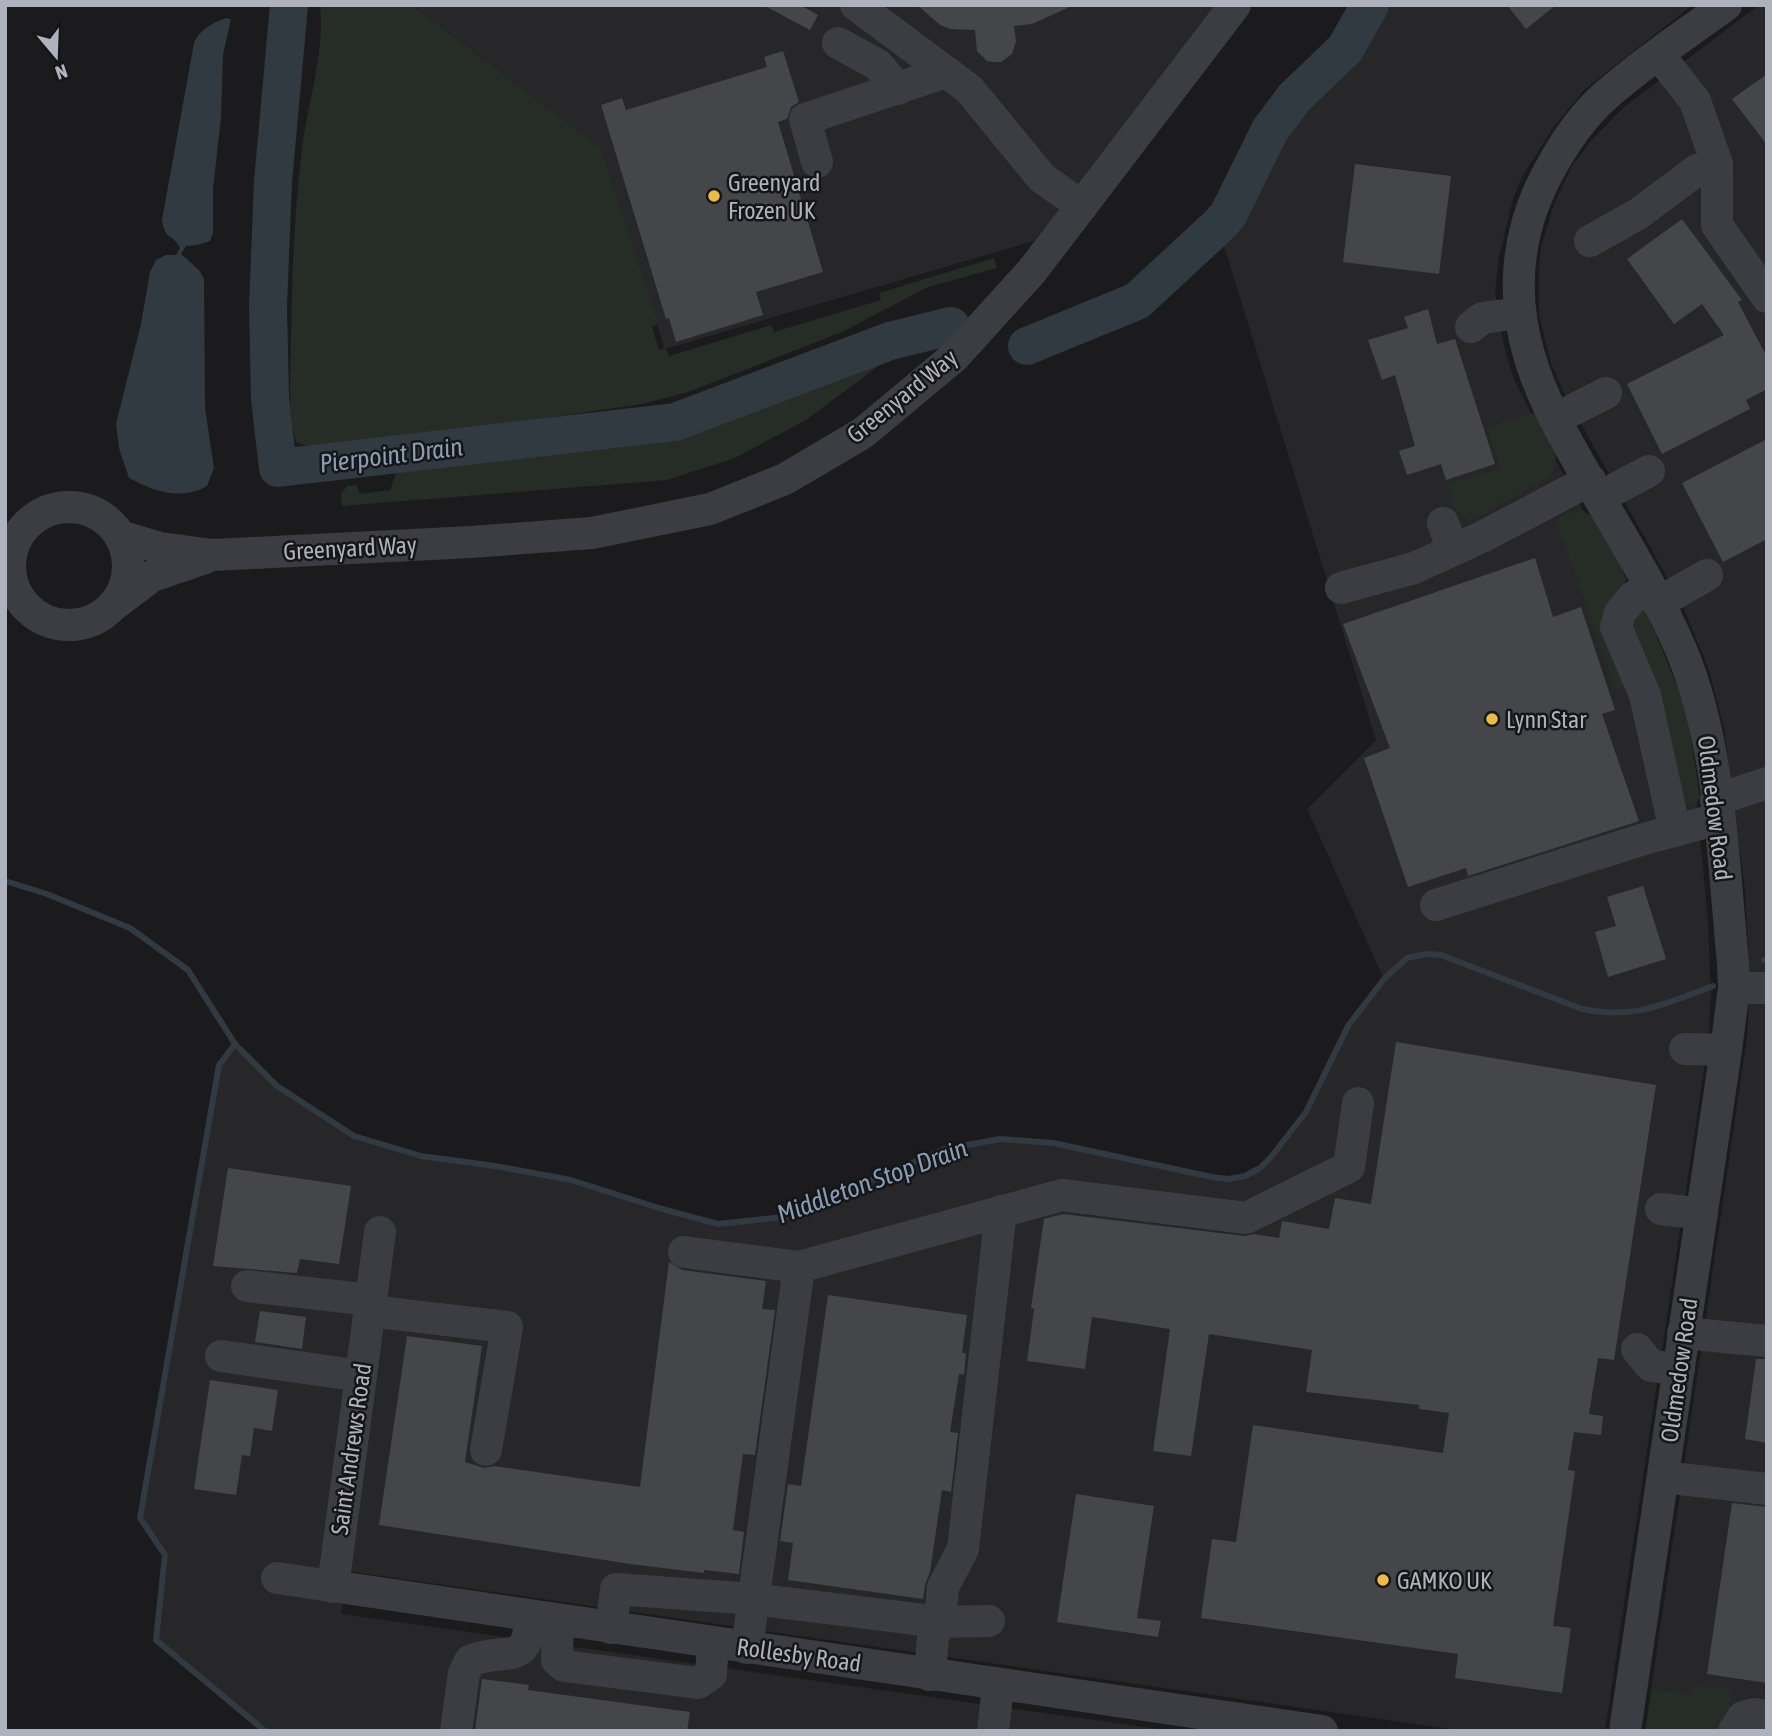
<svg xmlns="http://www.w3.org/2000/svg" width="1772" height="1736" font-family="'Asap Condensed',sans-serif">
<style>
.built{fill:#27272a}
.green{fill:#252d26}
.water{fill:#313941}
.lines{fill:none;stroke-linecap:round;stroke-linejoin:round}
.stream{stroke:#313941;stroke-width:6}
.river{stroke:#313941;stroke-width:38}
.building{fill:#45464a}
.minor{stroke:#3c3d42;stroke-width:32}
.poi-dot{fill:#e9bb47;stroke:#161618;stroke-width:2.5}
.labels{text-anchor:middle;dominant-baseline:central;stroke-width:5;stroke-linejoin:round;paint-order:stroke}
.poi-label{font-size:24px;fill:#aeb2bc;stroke:#161618;text-anchor:start}
.street-label{font-size:24px;fill:#aeb2bc;stroke:#161618}
.water-label{font-size:26px;font-style:italic;fill:#889db4;stroke:#161618}
</style>
<rect width="100%" height="100%" fill="#1b1b1d"/>
<g class="built">
<polygon points="412,5 1222,5 1034,241 665,349 601,148"/>
<polygon points="1370,5 1692,5 1583,91 1552,129 1522,177 1513,199 1499,257 1495,292 1504,346 1513,377 1544,439 1642,616 1696,794 1708,920 1711,998 1708,1043 1605,1731 1464,1731 347,1571 341,1614 1173,1731 265,1731 156,1640 165,1555 140,1518 219,1065 235,1044 277,1086 354,1136 421,1156 495,1166 571,1180 662,1209 718,1224 784,1217 945,1149 1000,1139 1053,1143 1212,1177 1228,1179 1245,1176 1260,1168 1271,1157 1298,1124 1348,1026 1384,979 1307,809 1376,740 1218,226 1228,215 1270,130 1294,98 1345,49"/>
<polygon points="1759,5 1767,5 1767,1731 1645,1731 1747,1038 1750,982 1745,890 1724,728 1709,670 1683,606 1564,393 1551,363 1539,316 1539,271 1541,248 1554,204 1572,166 1591,141 1623,108"/>
</g>
<g class="green">
<path d="M320,5H412L601,148L658,324L652,327L659,350L666,348L669,356L771,325L774,332L881,300L879,293L994,258L997,268L928,287L842,332L688,392L642,404L361,445L307,446L296,442C287,410 291,374 291,341C292,276 294,212 302,148C308,102 325,52 320,5Z"/>
<polygon points="881,357 884,362 806,420 735,458 667,480 342,506 341,494 347,486 356,485 360,494 390,490 397,471 484,457 581,450 633,442 714,424"/>
<path d="M1536,412L1557,453L1552,475L1472,521C1452,514 1453,502 1449,483L1500,468L1487,427Z"/>
<polygon points="1573,511 1586,513 1595,518 1623,570 1626,580 1622,592 1626,686 1616,690 1556,519"/>
<polygon points="1641,608 1646,610 1686,708 1700,798 1695,804 1688,806 1681,802 1654,673 1633,643 1631,629 1635,614"/>
<polygon points="1696,1685 1732,1690 1726,1731 1645,1731 1652,1688 1692,1695"/>
</g>
<path class="water" d="M226,18L231,19L223,55L221,117L213,189V233L210,241L197,245L186,246L181,254L199,270L204,279L205,408L214,468L207,486C181,501 153,491 129,478L119,448L116,424L141,324L150,272L156,260L166,255H176L180,248C174,234 165,241 162,220L194,43C200,29 212,23 226,18Z"/>
<g class="lines">
<g class="stream">
<path d="M5,881L47,894L130,928L188,970L235,1044L277,1086L354,1136L421,1156L495,1166L571,1180L662,1209L718,1224L784,1217L945,1149L1000,1139L1053,1143L1212,1177L1228,1179L1245,1176L1260,1168L1271,1157L1306,1112L1348,1026L1384,979L1407,958L1426,954L1441,955L1582,1009C1635,1020 1664,1004 1713,986"/>
<polyline points="1764,960 1767,959"/>
<polyline points="235,1044 219,1065 140,1518 165,1555 156,1640 265,1731"/>
</g>
<g class="river">
<polyline points="289,5 273,182 268,306 270,398 278,468 675,422 890,341 951,326"/>
<polyline points="1027,346 1137,301 1218,226 1228,215 1270,130 1294,98 1345,49 1370,5"/>
</g>
</g>
<g class="building">
<polygon points="763,5 800,5 818,15 810,30"/>
<polygon points="917,5 1074,5 1032,24 1014,26 1016,41 1012,54 1001,62 994,62 987,61 977,51 975,30 950,29 940,25"/>
<polygon points="1507,5 1556,5 1526,29"/>
<polygon points="783,51 799,102 791,107 787,119 778,122 823,272 756,292 763,315 676,342 669,318 666,319 601,105 622,98 626,110 767,67 764,57"/>
<polygon points="1767,74 1767,145 1732,99"/>
<polygon points="1355,164 1451,176 1439,274 1343,262"/>
<polygon points="1682,219 1742,300 1738,302 1767,357 1767,389 1746,400 1750,409 1662,454 1627,384 1724,335 1702,304 1674,324 1627,259"/>
<polygon points="1428,309 1437,344 1455,339 1495,464 1446,480 1441,464 1407,475 1399,451 1415,446 1395,375 1382,380 1368,340 1408,328 1404,317"/>
<polygon points="1767,439 1767,539 1723,562 1682,483"/>
<polygon points="1535,558 1553,617 1581,607 1615,710 1602,714 1639,821 1468,876 1466,868 1408,887 1364,758 1390,748 1343,624"/>
<polygon points="1643,886 1666,959 1608,977 1595,932 1616,926 1607,897"/>
<polygon points="1396,1042 1656,1085 1614,1360 1598,1358 1589,1414 1603,1416 1601,1435 1574,1432 1568,1470 1575,1471 1553,1626 1571,1628 1562,1693 1455,1678 1458,1654 1201,1618 1212,1539 1236,1542 1253,1425 1443,1453 1449,1413 1419,1409 1419,1405 1306,1392 1312,1350 1209,1334 1191,1456 1153,1451 1170,1329 1092,1317 1085,1369 1027,1361 1034,1309 1031,1308 1044,1219 1063,1214 1244,1236 1254,1234 1279,1238 1282,1221 1329,1229 1335,1198 1371,1204"/>
<polygon points="228,1168 351,1186 339,1264 300,1259 297,1273 213,1266"/>
<polygon points="669,1262 682,1270 766,1281 762,1309 775,1310 755,1455 743,1454 733,1530 744,1532 739,1574 704,1570 704,1573 630,1564 379,1525 407,1336 482,1346 465,1462 484,1468 494,1466 640,1487"/>
<polygon points="828,1295 967,1315 962,1353 966,1353 964,1375 959,1374 950,1432 958,1433 951,1492 942,1490 930,1572 925,1585 923,1599 788,1580 793,1543 780,1541 788,1484 801,1486"/>
<polygon points="260,1311 306,1317 302,1349 255,1342"/>
<polygon points="1756,1359 1767,1359 1767,1443 1745,1439"/>
<polygon points="210,1380 278,1390 272,1431 254,1428 250,1456 242,1455 236,1495 194,1489"/>
<polygon points="1076,1494 1154,1506 1137,1618 1161,1621 1158,1637 1057,1622"/>
<polygon points="1732,1503 1767,1507 1767,1683 1707,1674"/>
<polygon points="482,1679 529,1685 528,1690 690,1712 687,1731 475,1731"/>
</g>
<g class="lines">
<g class="minor">
<polyline points="856,5 969,89 1042,178 1082,206"/>
<polyline points="838,43 878,65 898,89"/>
<polyline points="1659,55 1695,101 1717,164 1717,225 1767,297"/>
<polyline points="817,162 805,119 946,72"/>
<polyline points="1590,241 1638,214 1697,170 1717,164"/>
<polyline points="1471,327 1482,318 1519,313"/>
<polyline points="1555,419 1606,393"/>
<polyline points="1600,497 1649,471"/>
<circle cx="69" cy="566" r="59"/>
<polyline points="1443,523 1453,550"/>
<polyline points="120,536 160,548 213,555 471,542 592,533 710,509 785,479 863,433 954,357 1032,271 1235,5"/>
<polyline points="1650,587 1633,597 1620,613 1616,627 1645,695 1675,831"/>
<polyline points="1341,588 1414,568 1482,537 1590,480"/>
<polyline points="1658,603 1707,575"/>
<polyline points="115,604 152,576 205,558"/>
<polyline points="1716,800 1767,783"/>
<polyline points="1436,905 1644,839 1718,819"/>
<polyline points="1734,988 1767,988"/>
<polyline points="1685,1049 1726,1050"/>
<polyline points="1661,1209 1702,1214"/>
<polyline points="684,1252 799,1267 1062,1195 1246,1218 1349,1167 1358,1103"/>
<polyline points="247,1286 371,1300"/>
<polyline points="369,1311 507,1327 486,1450"/>
<polyline points="1683,1333 1767,1341"/>
<polyline points="1637,1349 1651,1366 1679,1369"/>
<polyline points="221,1356 361,1376"/>
<polyline points="1663,1477 1767,1489"/>
<polyline points="277,1578 1322,1731"/>
<polyline points="333,1587 380,1232"/>
<polyline points="558,1620 557,1660 564,1666 698,1683 711,1674 713,1643"/>
<polyline points="611,1628 616,1589 753,1599 940,1622 943,1587 963,1549 1001,1211"/>
<polyline points="747,1648 799,1267"/>
<polyline points="930,1675 933,1637 940,1622 989,1621"/>
<path d="M456,1731L464,1673L470,1661C505,1646 529,1669 530,1616"/>
<polyline points="993,1731 998,1685"/>
<path d="M1625,1731L1726,1050L1734,988L1733,963C1723,862 1721,746 1682,652C1647,569 1594,496 1554,417C1510,331 1504,247 1554,162C1567,139 1584,115 1604,97C1641,64 1686,34 1726,5"/>
<polyline points="1734,1731 1743,1717 1755,1714 1767,1716"/>
</g>
</g>
<g class="poi-dot">
<circle cx="714" cy="196" r="7"/>
<circle cx="1492" cy="719" r="7"/>
<circle cx="1383" cy="1580" r="7"/>
</g>
<g class="labels">
<g class="poi-label">
<text x="728" y="182">Greenyard<tspan x="728" dy="28">Frozen UK</tspan></text>
<text x="1506" y="719">Lynn Star</text>
<text x="1397" y="1580">GAMKO UK</text>
</g>
<g class="street-label">
<text transform="translate(902 396) rotate(-39)">Greenyard Way</text>
<text transform="translate(350 548) rotate(-3)">Greenyard Way</text>
<text transform="translate(1715 808) rotate(83)">Oldmedow Road</text>
<text transform="translate(1679 1370) rotate(-82)">Oldmedow Road</text>
<text transform="translate(351 1449) rotate(-82)">Saint Andrews Road</text>
<text transform="translate(799 1655) rotate(8)">Rollesby Road</text>
</g>
<g class="water-label">
<text transform="translate(391 455) rotate(-7)">Pierpoint Drain</text>
<text transform="translate(872 1181) rotate(-20)">Middleton Stop Drain</text>
</g>
</g>
<rect width="1772" height="1736" fill="none" stroke="#aeb2bc" stroke-width="14"/>
<g transform="translate(56 56) rotate(161)" stroke="#161618" stroke-width="5" paint-order="stroke">
<path d="M0-5L12 26L0 18L-12 26Z" fill="#aeb2bc"/>
<text y="-10" font-size="19" font-weight="bold" text-anchor="middle" fill="#aeb2bc">N</text>
</g>
</svg>
